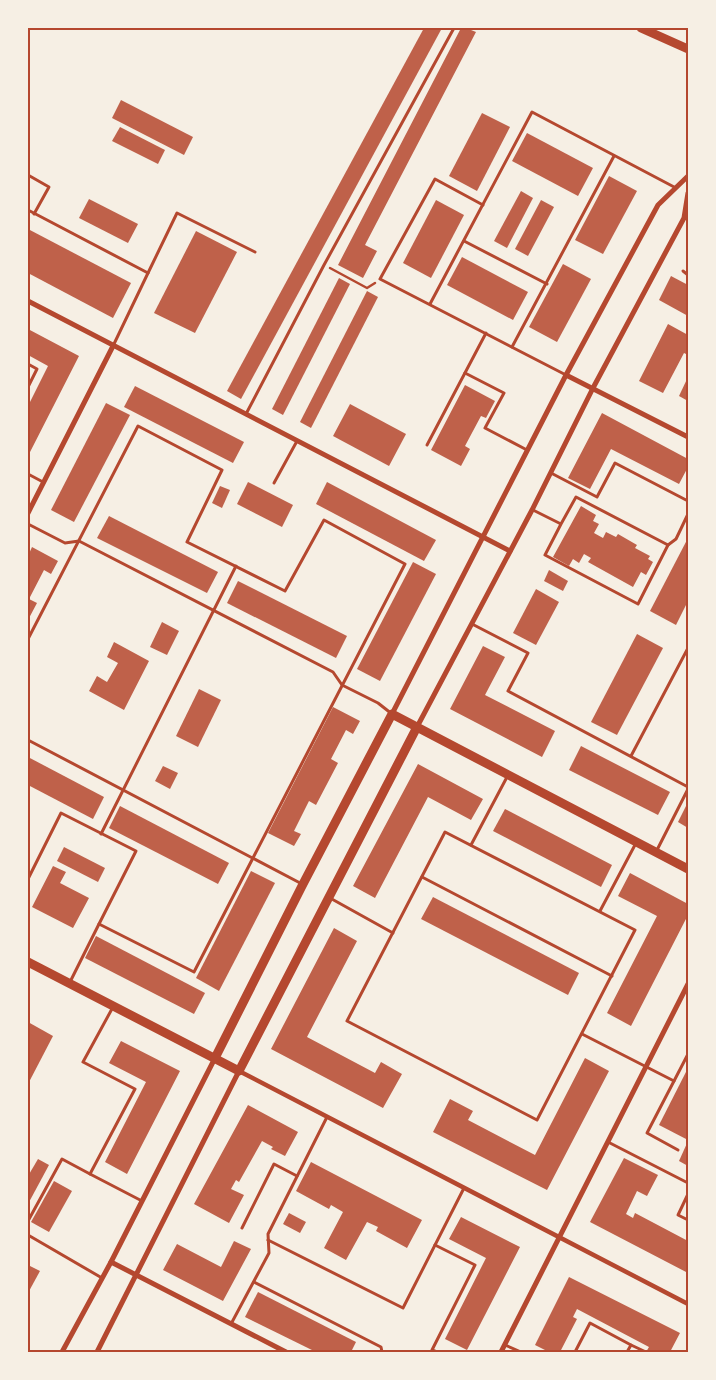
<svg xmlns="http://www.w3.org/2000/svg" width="716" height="1380" font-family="'PT Sans',sans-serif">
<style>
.building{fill:#bf614a}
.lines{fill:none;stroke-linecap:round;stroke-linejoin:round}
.path{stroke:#b5482f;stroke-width:2.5}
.service{stroke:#b5482f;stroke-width:3}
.pedestrian{stroke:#b5482f;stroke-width:4.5}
.minor{stroke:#b5482f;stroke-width:5}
.secondary{stroke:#b5482f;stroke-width:9}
.neatline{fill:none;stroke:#b5482f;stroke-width:2}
</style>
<rect width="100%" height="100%" fill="#f6efe4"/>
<g class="building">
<polygon points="424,28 442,28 241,399 227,391"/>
<polygon points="461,28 466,28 476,32 365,245 377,251 363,278 338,265"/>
<polygon points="121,100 193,137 184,155 112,118"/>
<polygon points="482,113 510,127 477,191 449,176"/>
<polygon points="120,127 165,150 158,164 112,141"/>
<polygon points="527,133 593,168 578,196 512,161"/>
<polygon points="609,176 637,191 603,254 575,240"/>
<polygon points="521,191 533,198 507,248 494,241"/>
<polygon points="89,199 138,224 128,243 79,218"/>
<polygon points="436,200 464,215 431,278 403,263"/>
<polygon points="541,200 554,207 528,256 515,249"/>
<polygon points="28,229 131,283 113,318 28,273"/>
<polygon points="196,231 237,252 195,333 154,313"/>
<polygon points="462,257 528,292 513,320 447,285"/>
<polygon points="563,264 591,279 557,342 529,327"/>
<polygon points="671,276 688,285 688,316 659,300"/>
<polygon points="339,278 350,284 283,415 272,409"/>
<polygon points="367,291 378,297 311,428 300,422"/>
<polygon points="668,324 688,335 688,355 684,353 663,393 639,381"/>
<polygon points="28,329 79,356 28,456 28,406 48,366 28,355"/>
<polygon points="688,377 688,401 679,396"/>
<polygon points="465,385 495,401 486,418 481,416 465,446 470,449 461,466 431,450"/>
<polygon points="135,386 244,442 233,463 124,407"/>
<polygon points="106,403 130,415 74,522 51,510"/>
<polygon points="350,404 406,434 389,466 333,436"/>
<polygon points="602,413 688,459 688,467 679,484 611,449 590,489 568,478"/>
<polygon points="248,482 293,505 282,527 237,504"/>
<polygon points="327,482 436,540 424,561 316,504"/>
<polygon points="220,486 230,490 222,508 212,503"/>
<polygon points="581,506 596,515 593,521 599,524 594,533 603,538 606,532 616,537 618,534 637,545 635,548 650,556 648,559 653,562 646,575 641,572 633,587 588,562 591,558 584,554 579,563 573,559 569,566 553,557"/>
<polygon points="109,516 218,572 207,593 97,538"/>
<polygon points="688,538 688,601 676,625 650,611"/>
<polygon points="32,547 58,561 51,574 44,570 29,599 37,603 28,620 28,556"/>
<polygon points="413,562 436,574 380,681 357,669"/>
<polygon points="549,570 568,581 563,591 544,581"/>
<polygon points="238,581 347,636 336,658 227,603"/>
<polygon points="536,589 559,602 536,645 513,633"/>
<polygon points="162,622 179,631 167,655 150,647"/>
<polygon points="637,634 663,648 617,735 591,722"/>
<polygon points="114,642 149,661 124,710 89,691 97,676 107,682 118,663 107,657"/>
<polygon points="483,646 505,657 485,695 555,731 542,757 450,709"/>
<polygon points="199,689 221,700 198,747 176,736"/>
<polygon points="333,707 360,721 353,734 346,730 331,759 338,763 316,805 309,801 294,831 301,834 294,846 268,833"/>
<polygon points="581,746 670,792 658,815 569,770"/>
<polygon points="28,757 104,797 93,819 28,785"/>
<polygon points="418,764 483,799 471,820 428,797 375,898 353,886"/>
<polygon points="163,766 178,773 170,789 155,781"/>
<polygon points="688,802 688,828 678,822"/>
<polygon points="120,806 229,863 218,884 109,828"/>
<polygon points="505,809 612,865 601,887 493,831"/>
<polygon points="64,847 105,868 98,882 57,861"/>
<polygon points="53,866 66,872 60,883 89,898 73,928 32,907"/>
<polygon points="251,871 275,883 219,991 196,978"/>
<polygon points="630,873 688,904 688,915 631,1026 607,1013 657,916 618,896"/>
<polygon points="433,897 579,973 568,995 421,919"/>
<polygon points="334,928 357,941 307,1037 375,1073 381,1062 402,1074 383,1108 271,1049"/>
<polygon points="96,936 205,993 194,1014 85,958"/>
<polygon points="28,1022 53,1036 28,1084"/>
<polygon points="121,1041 180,1071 127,1174 105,1162 146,1082 109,1063"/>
<polygon points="585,1058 609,1071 547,1190 433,1132 450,1099 473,1111 468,1120 535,1155"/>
<polygon points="688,1068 688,1140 659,1125"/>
<polygon points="248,1105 298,1132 285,1156 271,1149 273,1147 262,1141 239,1182 236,1180 231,1189 244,1195 229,1223 194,1204"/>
<polygon points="688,1141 688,1166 679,1161"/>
<polygon points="624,1158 658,1175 647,1196 637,1191 626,1214 633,1218 635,1213 688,1241 688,1273 590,1222"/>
<polygon points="38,1159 49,1165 28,1204 28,1176"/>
<polygon points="311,1162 422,1220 407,1248 376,1231 378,1227 367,1222 346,1260 324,1248 343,1212 331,1205 329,1209 296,1191"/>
<polygon points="54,1181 72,1191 49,1232 31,1222"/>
<polygon points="289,1213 306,1222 300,1233 283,1224"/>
<polygon points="461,1217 520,1247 467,1350 445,1339 486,1258 449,1239"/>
<polygon points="234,1241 251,1249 223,1301 163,1270 177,1244 221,1267"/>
<polygon points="28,1265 40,1271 28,1293"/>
<polygon points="569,1277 680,1333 670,1352 646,1352 649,1347 577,1309 573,1317 577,1319 560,1352 549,1352 535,1345"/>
<polygon points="258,1292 356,1342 351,1352 316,1352 245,1317"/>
</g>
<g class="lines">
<polyline class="path" points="330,268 367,288 375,283"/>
<g class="service">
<polyline points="28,175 49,187 34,214"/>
<polyline points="483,205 435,179 380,279 566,375"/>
<polyline points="28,210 148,273 113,346"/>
<polyline points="464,241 547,284"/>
<polyline points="683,271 688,275"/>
<polyline points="148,273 177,213 255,252"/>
<polyline points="430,304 532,112 676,188"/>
<polyline points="512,347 614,156"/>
<polyline points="28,364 37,369 28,387"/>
<polyline points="465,373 504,393 485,428 527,450"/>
<polyline points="246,414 324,265 454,28"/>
<polyline points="427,445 486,333"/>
<polyline points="551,473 597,497 615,463 688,501"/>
<polyline points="28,474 43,482"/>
<polyline points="274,483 297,441"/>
<polyline points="533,510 561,524 545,555 638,604 668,545 576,497 561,524"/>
<polyline points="28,524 65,543 79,541 333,672 342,685 378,703 392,714"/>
<polyline points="668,545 676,539 688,514"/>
<polyline points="472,624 528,653 508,691 688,787"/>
<polyline points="28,639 138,426 222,470 187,542 285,591 324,520 405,564 194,972 99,924 70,982"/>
<polyline points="28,740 302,884"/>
<polyline points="631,756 688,648"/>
<polygon points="445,832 635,930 537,1120 347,1021"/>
<polyline points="101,834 236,566"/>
<polyline points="471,845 507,777"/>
<polyline points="657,850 688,789"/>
<polyline points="422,877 612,976"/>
<polyline points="28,879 61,813 136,851 99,924"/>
<polyline points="330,898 393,933"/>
<polyline points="600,911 636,843"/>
<polyline points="113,1007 83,1062 135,1089 90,1174 142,1201"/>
<polyline points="582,1034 674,1081 688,1054"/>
<polyline points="674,1081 647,1133 678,1150"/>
<polyline points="608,1142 688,1183"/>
<polyline points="688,1194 678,1215 688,1220"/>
<polyline points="28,1221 62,1159 90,1174"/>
<polyline points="242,1228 274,1164 297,1176"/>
<polyline points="28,1235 102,1278"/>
<polyline points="268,1240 403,1308 464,1188"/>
<polyline points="435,1245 475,1265 432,1350 437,1352"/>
<polyline points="254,1282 381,1347 382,1352"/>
<polyline points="231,1324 269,1253 268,1234 327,1117"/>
<polyline points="505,1345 521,1352"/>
<polyline points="631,1345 646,1352"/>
<polyline points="575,1352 590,1323 631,1345 627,1352"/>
</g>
<polyline class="pedestrian" points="239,1071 688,1304"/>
<g class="minor">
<polyline points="28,301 510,551"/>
<polyline points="566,375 688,437"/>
<polyline points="28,513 113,346"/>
<polyline points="392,714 566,375 658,205 688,176"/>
<polyline points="417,727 532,510 593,388 684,218 688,193"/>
<polyline points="111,1262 286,1352"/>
<polyline points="62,1352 111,1262 215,1058"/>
<polyline points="97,1352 239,1071"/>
<polyline points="501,1352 688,984"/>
</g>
<g class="secondary">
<polyline points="641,28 688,49"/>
<polyline points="28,962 239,1071 417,727"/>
<polyline points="215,1058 303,884 392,714 688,869"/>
</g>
</g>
<rect width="716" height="1380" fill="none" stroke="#f6efe4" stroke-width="58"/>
<rect x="29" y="29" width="658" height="1322" class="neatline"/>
</svg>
